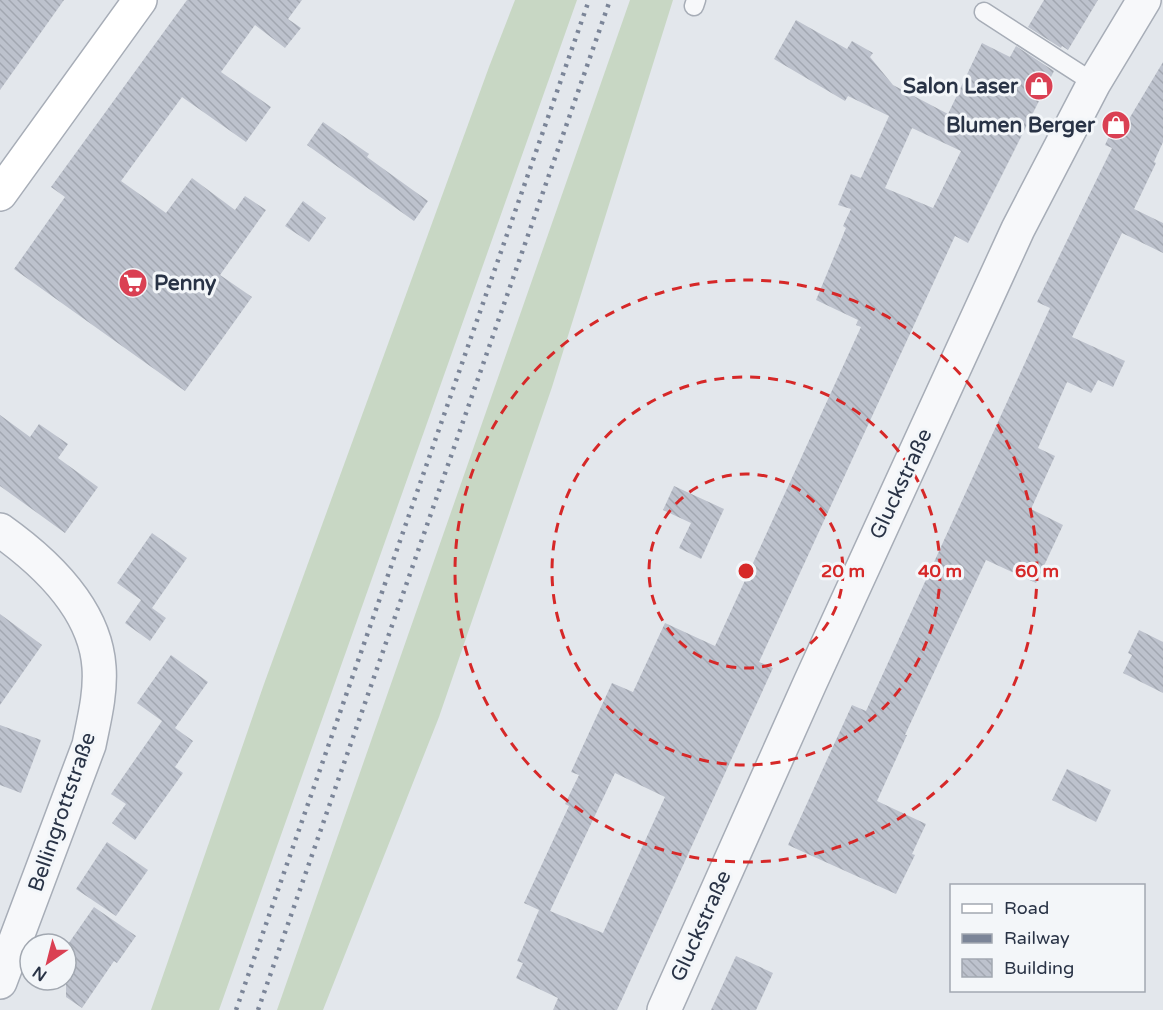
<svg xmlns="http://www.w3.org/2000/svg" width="1163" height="1010" font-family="'Varela Round',sans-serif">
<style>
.grass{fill:#c8d7c4}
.building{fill:url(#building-back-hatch);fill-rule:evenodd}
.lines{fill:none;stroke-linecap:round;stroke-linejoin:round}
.lane-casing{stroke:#a7adb7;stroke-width:21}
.street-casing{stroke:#a7adb7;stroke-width:36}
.secondary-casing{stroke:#a7adb7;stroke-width:36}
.lane{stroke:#f7f8fa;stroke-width:18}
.street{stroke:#f7f8fa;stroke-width:33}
.secondary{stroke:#fff;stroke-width:33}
.rail{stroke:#7b8598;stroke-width:4.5;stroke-dasharray:3 6;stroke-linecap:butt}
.ring{fill:none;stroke:#d62828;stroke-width:3;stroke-dasharray:10 8}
.labels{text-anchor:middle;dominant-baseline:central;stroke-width:6;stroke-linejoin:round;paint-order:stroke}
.poi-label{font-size:21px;font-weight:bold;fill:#293346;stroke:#f3f6f9;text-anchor:end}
.street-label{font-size:21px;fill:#293346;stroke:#f3f6f9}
.centre{fill:#d62828;stroke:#f3f6f9;stroke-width:3}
.ring-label{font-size:18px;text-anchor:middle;font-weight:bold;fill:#d62828;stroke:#f3f6f9;stroke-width:6;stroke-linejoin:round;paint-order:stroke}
</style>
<defs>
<pattern id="building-back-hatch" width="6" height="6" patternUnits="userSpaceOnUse" patternTransform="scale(1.5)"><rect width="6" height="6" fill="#bdc2cd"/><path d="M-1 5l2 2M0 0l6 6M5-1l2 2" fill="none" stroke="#a2a7b1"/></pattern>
</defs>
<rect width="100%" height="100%" fill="#e3e7ec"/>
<g class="grass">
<polygon points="515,0 577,0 219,1010 151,1010 264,684 489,67"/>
<polygon points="630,0 673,0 552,387 439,717 323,1010 277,1010"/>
</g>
<g class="building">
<polygon points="0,0 64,0 0,90"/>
<polygon points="187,0 302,0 288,19 301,28 285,48 255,25 221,72 271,107 246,142 182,97 121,181 166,213 192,178 235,210 245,196 266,210 220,275 252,297 185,391 14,269 65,197 51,187"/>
<polygon points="1044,0 1098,0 1068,50 1062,46 1061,48 1028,27"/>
<path d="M796,20L847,49L852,41L873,53L870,57L893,85L948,114L982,43L1010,57L1016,46L1054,71L968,243L955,236L759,662L773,668L617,1010H553L558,998L516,978L523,963L517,961L539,910L524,903L569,806L565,804L579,775L571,772L612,683L633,692L665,623L715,646L861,327L856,325L858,320L816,300L846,228L843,226L851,209L838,205L851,174L861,178L889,116L848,96L845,101L774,59ZM912,128L961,151L933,208L885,188ZM615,773L665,797L603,933L550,911Z"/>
<polygon points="1163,62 1163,142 1154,162 1156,163 1134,209 1163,223 1163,253 1122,233 1072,337 1125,361 1113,387 1098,380 1091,393 1067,382 1038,448 1055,456 1031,509 1063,525 1036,583 986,560 905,735 907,735 877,801 926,824 912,854 915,855 896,894 788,845 852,705 866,711 1050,308 1037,302 1112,148 1105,145 1117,119 1126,124"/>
<polygon points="323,122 369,154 367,157 428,201 414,221 307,145"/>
<polygon points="303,201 326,218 309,242 285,226"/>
<polygon points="0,415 30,437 39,424 68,444 58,458 98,487 65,533 0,486"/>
<polygon points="674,486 724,509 701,559 679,548 691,523 663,510"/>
<polygon points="152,533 187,558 152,608 166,618 150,641 125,623 141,600 117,583"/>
<polygon points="0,614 42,645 0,705"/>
<polygon points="1139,630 1163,642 1163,693 1123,673 1132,655 1128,653"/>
<polygon points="171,655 208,682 175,728 193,741 175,767 183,773 135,840 112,823 126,804 111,794 162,721 137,703"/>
<polygon points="0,725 41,740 21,793 0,785"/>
<polygon points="1067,769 1111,790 1096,822 1052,800"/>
<polygon points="107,842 148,870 116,916 76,889"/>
<polygon points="94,907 136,936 117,963 114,961 82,1008 66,997 66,947"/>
<polygon points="736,956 773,973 756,1010 711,1010"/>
</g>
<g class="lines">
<g class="lane-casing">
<g id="lane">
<polyline points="694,6 696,0"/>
<polyline points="984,12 1094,83"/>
</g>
</g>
<g class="street-casing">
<g id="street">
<path d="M0,530C45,562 95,608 99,667C101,693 94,720 89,745L0,982"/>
<polyline points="664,1010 810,683 1018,229 1094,83 1144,0"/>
</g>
</g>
<g class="secondary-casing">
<polyline id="secondary" points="0,194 140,0"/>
</g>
<use href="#lane" class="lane"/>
<use href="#street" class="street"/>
<use href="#secondary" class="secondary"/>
<g class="rail">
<polyline points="236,1010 589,0"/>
<polyline points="258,1010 610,0"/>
</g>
</g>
<g class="ring">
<circle cx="746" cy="571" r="97"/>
<circle cx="746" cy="571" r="194"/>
<circle cx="746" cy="571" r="291"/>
</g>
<defs>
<g id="shop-disc" transform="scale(1.5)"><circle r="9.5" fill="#da4053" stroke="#f3f6f9"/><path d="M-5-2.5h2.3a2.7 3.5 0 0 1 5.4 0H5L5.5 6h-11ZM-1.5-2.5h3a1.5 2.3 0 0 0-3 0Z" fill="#fff"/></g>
<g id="supermarket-disc" transform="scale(1.5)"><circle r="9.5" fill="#da4053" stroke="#f3f6f9"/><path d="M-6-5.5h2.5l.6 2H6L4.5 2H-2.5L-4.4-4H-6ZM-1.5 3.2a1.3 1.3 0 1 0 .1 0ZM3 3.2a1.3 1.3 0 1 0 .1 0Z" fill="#fff"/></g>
</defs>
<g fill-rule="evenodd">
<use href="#shop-disc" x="1039" y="86"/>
<use href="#shop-disc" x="1116" y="125"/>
<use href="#supermarket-disc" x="133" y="283"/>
</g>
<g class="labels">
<g class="poi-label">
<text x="1018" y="86">Salon Laser</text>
<text x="1095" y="125">Blumen Berger</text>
<text x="154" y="283" text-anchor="start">Penny</text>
</g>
<g class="street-label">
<text transform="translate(901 484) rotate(-65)">Gluckstraße</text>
<text transform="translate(62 812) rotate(-71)">Bellingrottstraße</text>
<text transform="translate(701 926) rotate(-66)">Gluckstraße</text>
</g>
</g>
<circle cx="746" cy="571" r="9" class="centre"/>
<g class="ring-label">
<text x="843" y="577">20 m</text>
<text x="940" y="577">40 m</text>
<text x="1037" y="577">60 m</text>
</g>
<rect x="950" y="884" width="195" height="108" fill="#f3f6f9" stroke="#a2a8b1" stroke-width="1.5"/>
<rect x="962" y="904" width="30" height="9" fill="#ffffff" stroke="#a2a8b1" stroke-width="1.5"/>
<text x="1004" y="914" font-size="18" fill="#293346">Road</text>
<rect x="962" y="934" width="30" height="9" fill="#7b8598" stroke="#a2a8b1" stroke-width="1.5"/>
<text x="1004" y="944" font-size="18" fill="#293346">Railway</text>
<rect x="962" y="959" width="30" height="18" fill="url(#building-back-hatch)" stroke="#a2a8b1" stroke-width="1.5"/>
<text x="1004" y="974" font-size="18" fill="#293346">Building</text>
<g transform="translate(48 962) rotate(215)"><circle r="28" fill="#f3f6f9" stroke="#a2a8b1" stroke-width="1.5"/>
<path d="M0-4.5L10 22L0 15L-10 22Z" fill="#da4053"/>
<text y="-9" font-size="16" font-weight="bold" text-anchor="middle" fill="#293346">N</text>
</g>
</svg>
